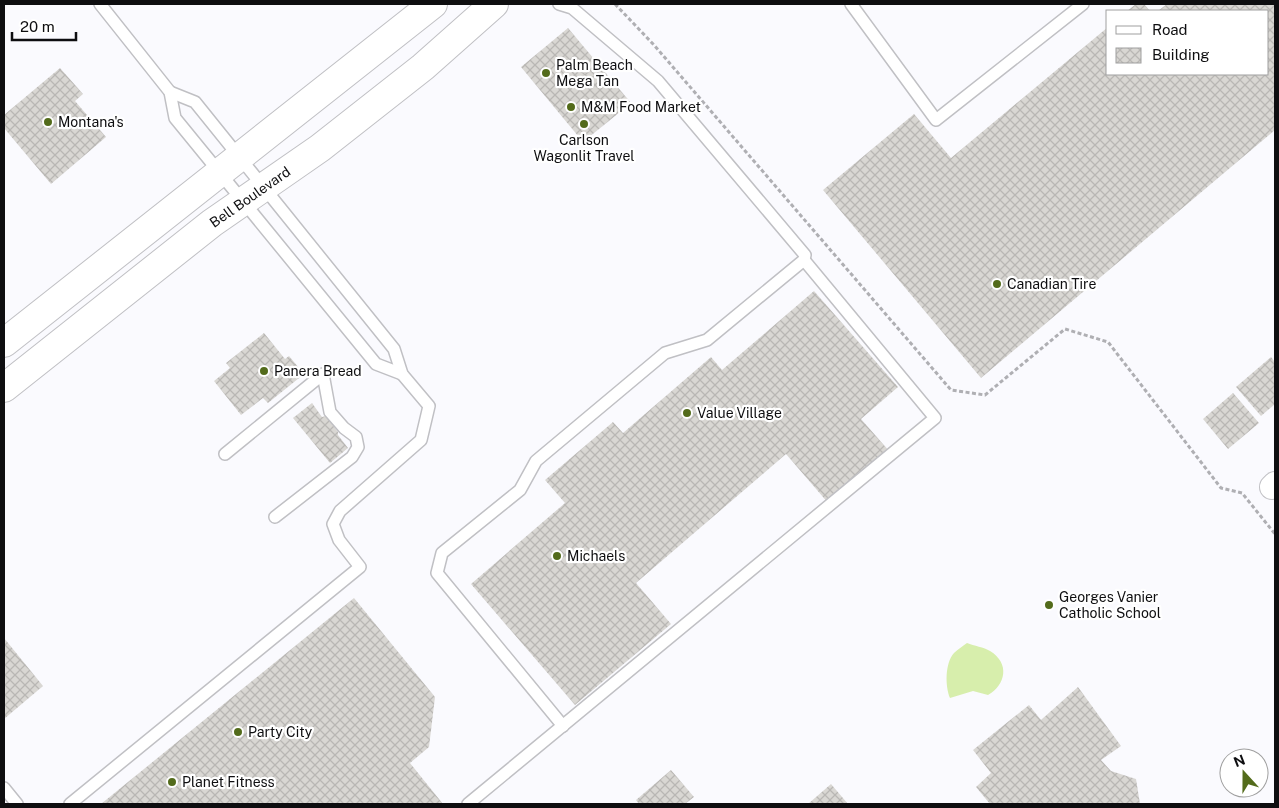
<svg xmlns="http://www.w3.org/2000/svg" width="1279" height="808" font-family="'Public Sans',sans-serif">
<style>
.green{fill:#d7eeac}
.building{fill:url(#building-cross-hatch)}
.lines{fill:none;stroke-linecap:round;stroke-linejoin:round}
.lane-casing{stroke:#c0c0c4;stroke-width:14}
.street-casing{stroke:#c0c0c4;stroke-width:26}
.secondary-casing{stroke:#c0c0c4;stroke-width:30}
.path{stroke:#afafb3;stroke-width:3;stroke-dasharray:4 2.5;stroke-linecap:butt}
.lane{stroke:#fff;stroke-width:11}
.street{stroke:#fff;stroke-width:24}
.secondary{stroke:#fff;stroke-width:28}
.poi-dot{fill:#536b1b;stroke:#fff;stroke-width:2}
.labels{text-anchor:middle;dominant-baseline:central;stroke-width:4.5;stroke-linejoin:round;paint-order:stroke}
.poi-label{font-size:14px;fill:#0e0e10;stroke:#fff;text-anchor:start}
.street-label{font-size:14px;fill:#0e0e10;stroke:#fff}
</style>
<defs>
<pattern id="building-cross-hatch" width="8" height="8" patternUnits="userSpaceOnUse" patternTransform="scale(1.25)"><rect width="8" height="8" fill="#d9d7d3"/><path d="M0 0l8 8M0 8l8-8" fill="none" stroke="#b9b7b4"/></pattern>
</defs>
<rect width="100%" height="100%" fill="#fafafe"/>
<path class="green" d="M967,643C974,646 984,647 990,651C1010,663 1006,685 988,695L973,691L950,698C945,686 945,663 954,653C958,649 963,646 967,643Z"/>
<g class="building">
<polygon points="1136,4 1144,4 1150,11 1127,11"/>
<polygon points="1167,4 1275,4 1275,130 981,378 823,190 914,114 951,158 1108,27 1108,74 1268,74 1268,11 1158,11"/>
<polygon points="568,28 631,103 583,142 521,67"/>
<polygon points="60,68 83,94 75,101 106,137 51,184 4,128 4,115"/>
<polygon points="814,291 898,387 861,419 890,452 829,504 786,454 636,583 671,624 575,705 471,584 565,503 545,480 613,422 623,433 711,357 722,370"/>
<polygon points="264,333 285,359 289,356 304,374 268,403 263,398 241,415 214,381 230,368 226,363"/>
<polygon points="1271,357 1275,362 1275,404 1261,416 1236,387"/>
<polygon points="1233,393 1259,423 1228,449 1203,419"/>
<polygon points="312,403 322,417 326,416 338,432 338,435 348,448 330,463 293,418"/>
<polygon points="354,598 435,697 429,747 410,763 443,804 101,804"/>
<polygon points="4,638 43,686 4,719"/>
<polygon points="1078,687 1121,746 1101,760 1111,771 1136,779 1140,804 990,804 976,787 991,773 973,750 1029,705 1041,720"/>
<polygon points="671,770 694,797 685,804 639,804 636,800"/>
<polygon points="831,784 848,804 808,804"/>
</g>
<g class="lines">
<g class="lane-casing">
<g id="lane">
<polyline points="100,4 170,92 175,118 376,364 402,374"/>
<polyline points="559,4 572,8 658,81 805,255 804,260 707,340 665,353 536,461 520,490 442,553 437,573 563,726"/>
<polyline points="851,4 936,120 1083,4"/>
<polyline points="225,454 323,374 330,412 344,428 356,437 358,447 352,457 275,517"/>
<polyline points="4,788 17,804"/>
<polyline points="70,804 360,567 339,540 333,524 340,511 421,440 429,406 402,374 394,349 195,102 170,92"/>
<polyline points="468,804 935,418 804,260"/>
</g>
</g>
<g class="street-casing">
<polyline id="street" points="1272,487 1275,484"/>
</g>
<g class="secondary-casing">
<g id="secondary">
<polyline points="4,343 433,4"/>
<polyline points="4,388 212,223 320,148 423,67 494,4"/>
</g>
</g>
<polyline class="path" points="615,4 654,45 951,390 985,395 1065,329 1108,342 1221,488 1242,493 1275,534"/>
<use href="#lane" class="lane"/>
<use href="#street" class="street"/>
<use href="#secondary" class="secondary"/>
</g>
<g class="poi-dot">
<circle cx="546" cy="73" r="5"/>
<circle cx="571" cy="107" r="5"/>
<circle cx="48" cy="122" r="5"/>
<circle cx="584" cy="124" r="5"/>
<circle cx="997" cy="284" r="5"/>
<circle cx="264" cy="371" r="5"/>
<circle cx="687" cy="413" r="5"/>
<circle cx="557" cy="556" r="5"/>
<circle cx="1049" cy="605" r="5"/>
<circle cx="238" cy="732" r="5"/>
<circle cx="172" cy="782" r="5"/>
</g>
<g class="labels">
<g class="poi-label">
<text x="556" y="65">Palm Beach<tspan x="556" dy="16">Mega Tan</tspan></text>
<text x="581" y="107">M&amp;M Food Market</text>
<text x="58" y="122">Montana's</text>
<text x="584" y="140" text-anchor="middle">Carlson<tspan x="584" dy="16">Wagonlit Travel</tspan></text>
<text x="1007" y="284">Canadian Tire</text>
<text x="274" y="371">Panera Bread</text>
<text x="697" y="413">Value Village</text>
<text x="567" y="556">Michaels</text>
<text x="1059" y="597">Georges Vanier<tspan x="1059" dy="16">Catholic School</tspan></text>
<text x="248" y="732">Party City</text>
<text x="182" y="782">Planet Fitness</text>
</g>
<g class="street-label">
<text transform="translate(250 197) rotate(-35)">Bell Boulevard</text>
</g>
</g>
<rect width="1279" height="808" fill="none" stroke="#0e0e10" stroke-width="10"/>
<rect x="1106" y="10" width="162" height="65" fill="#ffffff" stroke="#9f9f9f"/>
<rect x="1116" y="26" width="25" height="8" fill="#ffffff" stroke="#9f9f9f"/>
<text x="1152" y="35" font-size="15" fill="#0e0e10">Road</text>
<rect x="1116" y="48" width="25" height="15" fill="url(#building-cross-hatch)" stroke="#9f9f9f"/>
<text x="1152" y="60" font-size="15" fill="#0e0e10">Building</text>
<g transform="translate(1244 773) rotate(339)"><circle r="24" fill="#ffffff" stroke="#9f9f9f"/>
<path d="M0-4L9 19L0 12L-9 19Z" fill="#536b1b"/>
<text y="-8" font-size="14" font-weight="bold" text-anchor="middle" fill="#0e0e10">N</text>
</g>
<path d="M12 32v8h64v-8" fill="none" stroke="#0e0e10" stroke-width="2.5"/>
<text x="20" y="32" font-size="15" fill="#0e0e10" stroke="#ffffff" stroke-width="4" paint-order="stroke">20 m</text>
</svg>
